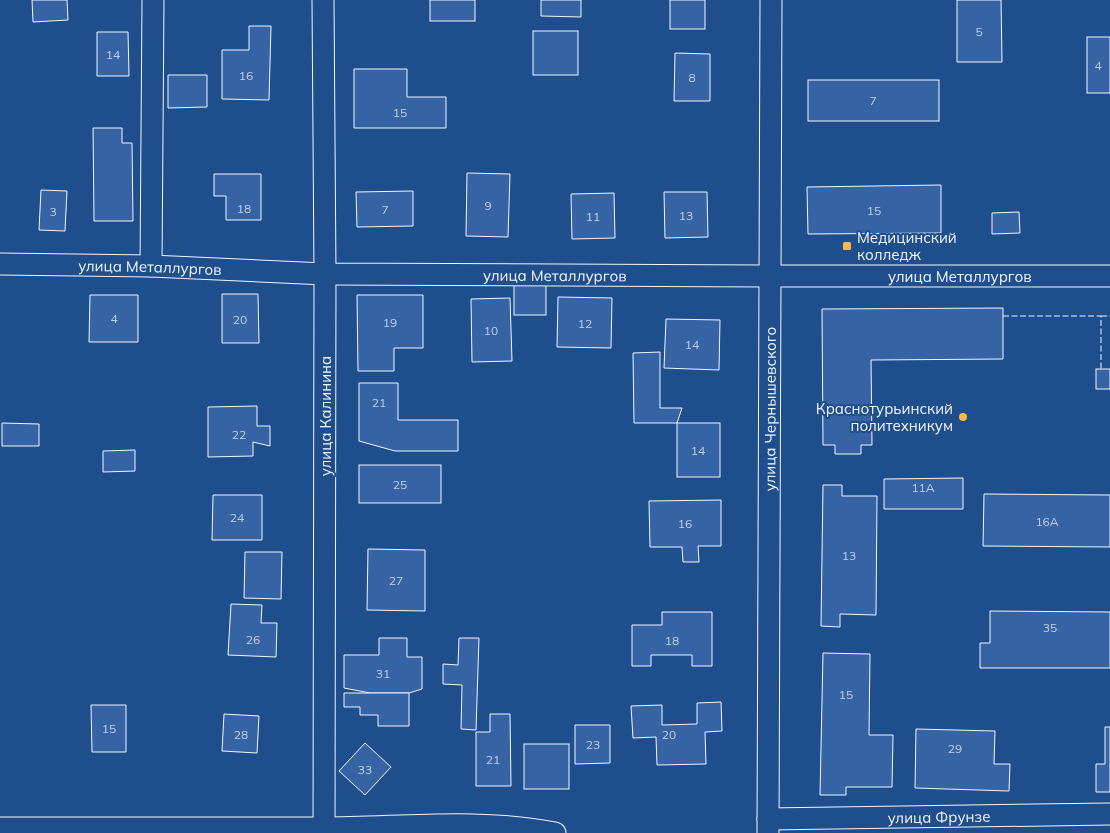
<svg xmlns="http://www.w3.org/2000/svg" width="1110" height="833" font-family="Mulish,sans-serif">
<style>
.building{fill:#3563a3;stroke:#f2f6ff}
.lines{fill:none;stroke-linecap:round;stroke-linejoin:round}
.street-casing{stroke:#f2f6ff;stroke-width:23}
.street{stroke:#1f4e8c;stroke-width:21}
.fence{stroke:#f2f6ff;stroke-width:1;stroke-dasharray:6 2.5;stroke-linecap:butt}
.poi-dot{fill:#ffb74d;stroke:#1f4e8c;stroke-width:2}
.labels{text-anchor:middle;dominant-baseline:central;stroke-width:4;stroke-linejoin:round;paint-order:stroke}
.number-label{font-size:12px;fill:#c3d1e8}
.poi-label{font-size:15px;fill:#f2f6ff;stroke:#1f4e8c;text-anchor:start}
.street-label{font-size:15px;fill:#f2f6ff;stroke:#1f4e8c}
</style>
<rect width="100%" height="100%" fill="#1f4e8c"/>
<g class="building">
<polygon points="32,0 67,0 68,20 33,22"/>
<rect x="430" y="0" width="45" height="21"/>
<polygon points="541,0 581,0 581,17 541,16"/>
<rect x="670" y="0" width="35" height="29"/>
<polygon points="957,0 1001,0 1002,62 957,62"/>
<polygon points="249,26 271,26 269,100 222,99 222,50 249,50"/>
<rect x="533" y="31" width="45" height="44"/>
<polygon points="97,32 128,32 129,76 97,76"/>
<rect x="1087" y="37" width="23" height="56"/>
<polygon points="675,53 710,54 710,101 674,101"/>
<polygon points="354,69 407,69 407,97 446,97 446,128 354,128"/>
<polygon points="168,75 207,75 207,107 168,108"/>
<rect x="808" y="80" width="131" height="41"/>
<polygon points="93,128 122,128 122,143 132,143 133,221 94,221"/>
<polygon points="467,173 510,174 508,237 466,236"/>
<polygon points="214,174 261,174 261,220 226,220 226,196 214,196"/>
<polygon points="941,185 941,233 808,234 807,187"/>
<polygon points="41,190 67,191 65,231 39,230"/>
<polygon points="413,191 413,226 357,227 356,192"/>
<polygon points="664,192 707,192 708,237 665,238"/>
<polygon points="614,193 615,238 572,239 571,194"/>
<polygon points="1019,212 1020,233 992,234 992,213"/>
<rect x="514" y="277" width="32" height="38"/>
<polygon points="222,294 258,294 259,343 222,343"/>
<polygon points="90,295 138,295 138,342 89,342"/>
<polygon points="357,295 423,295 423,348 394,348 394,371 358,371"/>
<polygon points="558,297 612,298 611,348 557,347"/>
<polygon points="510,298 512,361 472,362 471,299"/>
<polygon points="1003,308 1003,359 871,360 872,445 861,445 861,454 835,454 835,445 823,445 822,309"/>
<polygon points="666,319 720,320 719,370 664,368"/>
<polygon points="660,352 660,408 682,408 677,423 634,423 633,353"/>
<rect x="1096" y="369" width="14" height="20"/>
<polygon points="359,383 398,383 398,420 458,420 458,451 395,451 359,441"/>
<polygon points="257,406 257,426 270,426 270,446 253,442 253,456 208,457 208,407"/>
<polygon points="2,423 39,424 39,446 2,446"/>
<rect x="677" y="423" width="43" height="54"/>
<polygon points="135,450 135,471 103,472 103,451"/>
<rect x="359" y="465" width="82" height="38"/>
<polygon points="963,478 963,509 884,509 884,479"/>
<polygon points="823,485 842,485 842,496 877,496 876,615 840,614 840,627 821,626"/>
<polygon points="984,494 1110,495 1110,547 983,546"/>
<polygon points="213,495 262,495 262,540 212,540"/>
<polygon points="721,500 721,546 698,546 699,562 683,562 682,547 650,547 649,501"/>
<polygon points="368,549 425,550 425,611 367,610"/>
<polygon points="245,552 282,552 281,599 244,598"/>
<polygon points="231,604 262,605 261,623 277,623 276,657 228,655"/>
<polygon points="990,611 1110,612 1110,668 980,668 980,643 990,643"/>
<polygon points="662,612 712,612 712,666 692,666 692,655 651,655 651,666 632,666 632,625 662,625"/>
<polygon points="379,638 407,638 407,657 422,657 422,689 409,693 370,693 344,688 344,655 379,655"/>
<polygon points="459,638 479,638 476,730 461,729 462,685 443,684 443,664 458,665"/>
<polygon points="823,653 870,654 869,735 893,735 892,787 846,787 846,795 820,795"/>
<polygon points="344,693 409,693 409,726 378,726 378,715 360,715 360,707 344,707"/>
<polygon points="721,702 722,731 705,732 706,764 657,765 656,737 633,738 631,706 662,705 662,725 697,724 697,703"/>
<polygon points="91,705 126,705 126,752 92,752"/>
<polygon points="224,714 259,716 257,753 222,751"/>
<polygon points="490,714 510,714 511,786 476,786 476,732 490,732"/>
<polygon points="575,725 610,725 610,763 575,764"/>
<polygon points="1105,727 1110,727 1110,792 1096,792 1096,764 1105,764"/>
<polygon points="916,729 995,731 994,764 1010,764 1009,791 915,788"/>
<polygon points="365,743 391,767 365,795 339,771"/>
<rect x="524" y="744" width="45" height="45"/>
</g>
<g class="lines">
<g class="street-casing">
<g id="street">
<polyline points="323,0 325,274 324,833"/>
<path id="s1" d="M0,264L151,266L325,274L770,276H1110"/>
<polyline points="151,266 153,0"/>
<path id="s2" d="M768,819L1110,814"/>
<path d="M0,828C107,828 214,829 322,828C400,828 478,818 555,833"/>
<path id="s3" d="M768,833L771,0"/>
</g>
</g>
<use href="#street" class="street"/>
<g class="fence">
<polyline points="1003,316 1101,316 1101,369"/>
<polyline points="1101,316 1110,316"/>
</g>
</g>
<g class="poi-dot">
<rect x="842" y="241" width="10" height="10" rx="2.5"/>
<circle cx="963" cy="417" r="5"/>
</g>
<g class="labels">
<g class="number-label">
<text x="979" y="31">5</text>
<text x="113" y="54">14</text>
<text x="1098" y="65">4</text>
<text x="246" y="75">16</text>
<text x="692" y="77">8</text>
<text x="873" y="100">7</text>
<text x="400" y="112">15</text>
<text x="488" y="205">9</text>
<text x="244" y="208">18</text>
<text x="385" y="209">7</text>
<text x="874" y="210">15</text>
<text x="53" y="211">3</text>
<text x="686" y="215">13</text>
<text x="593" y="216">11</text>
<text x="114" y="318">4</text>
<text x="240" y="319">20</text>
<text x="390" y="322">19</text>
<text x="585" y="323">12</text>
<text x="491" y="330">10</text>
<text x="692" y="344">14</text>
<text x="379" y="402">21</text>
<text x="239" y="434">22</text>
<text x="698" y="450">14</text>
<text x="400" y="484">25</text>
<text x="923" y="487">11А</text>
<text x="237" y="517">24</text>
<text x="1047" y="521">16А</text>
<text x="685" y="523">16</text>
<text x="849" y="555">13</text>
<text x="396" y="580">27</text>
<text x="1050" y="627">35</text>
<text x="253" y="639">26</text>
<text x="672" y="640">18</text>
<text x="383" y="673">31</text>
<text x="846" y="694">15</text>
<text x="109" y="728">15</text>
<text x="241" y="734">28</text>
<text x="669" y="734">20</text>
<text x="593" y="744">23</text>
<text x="955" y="748">29</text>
<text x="493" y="759">21</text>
<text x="365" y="769">33</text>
</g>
<g class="poi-label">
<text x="857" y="237">Медицинский<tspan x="857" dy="17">колледж</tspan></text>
<text x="953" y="408" text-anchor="end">Краснотурьинский<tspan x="953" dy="17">политехникум</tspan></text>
</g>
<g class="street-label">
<text stroke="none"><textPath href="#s1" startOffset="150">улица Металлургов</textPath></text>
<text stroke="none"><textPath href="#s1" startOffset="555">улица Металлургов</textPath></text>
<text stroke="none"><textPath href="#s1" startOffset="960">улица Металлургов</textPath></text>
<text stroke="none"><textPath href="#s3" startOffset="424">улица Чернышевского</textPath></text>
<text transform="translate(325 416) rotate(-90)">улица Калинина</text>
<text stroke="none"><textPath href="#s2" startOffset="171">улица Фрунзе</textPath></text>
</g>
</g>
</svg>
